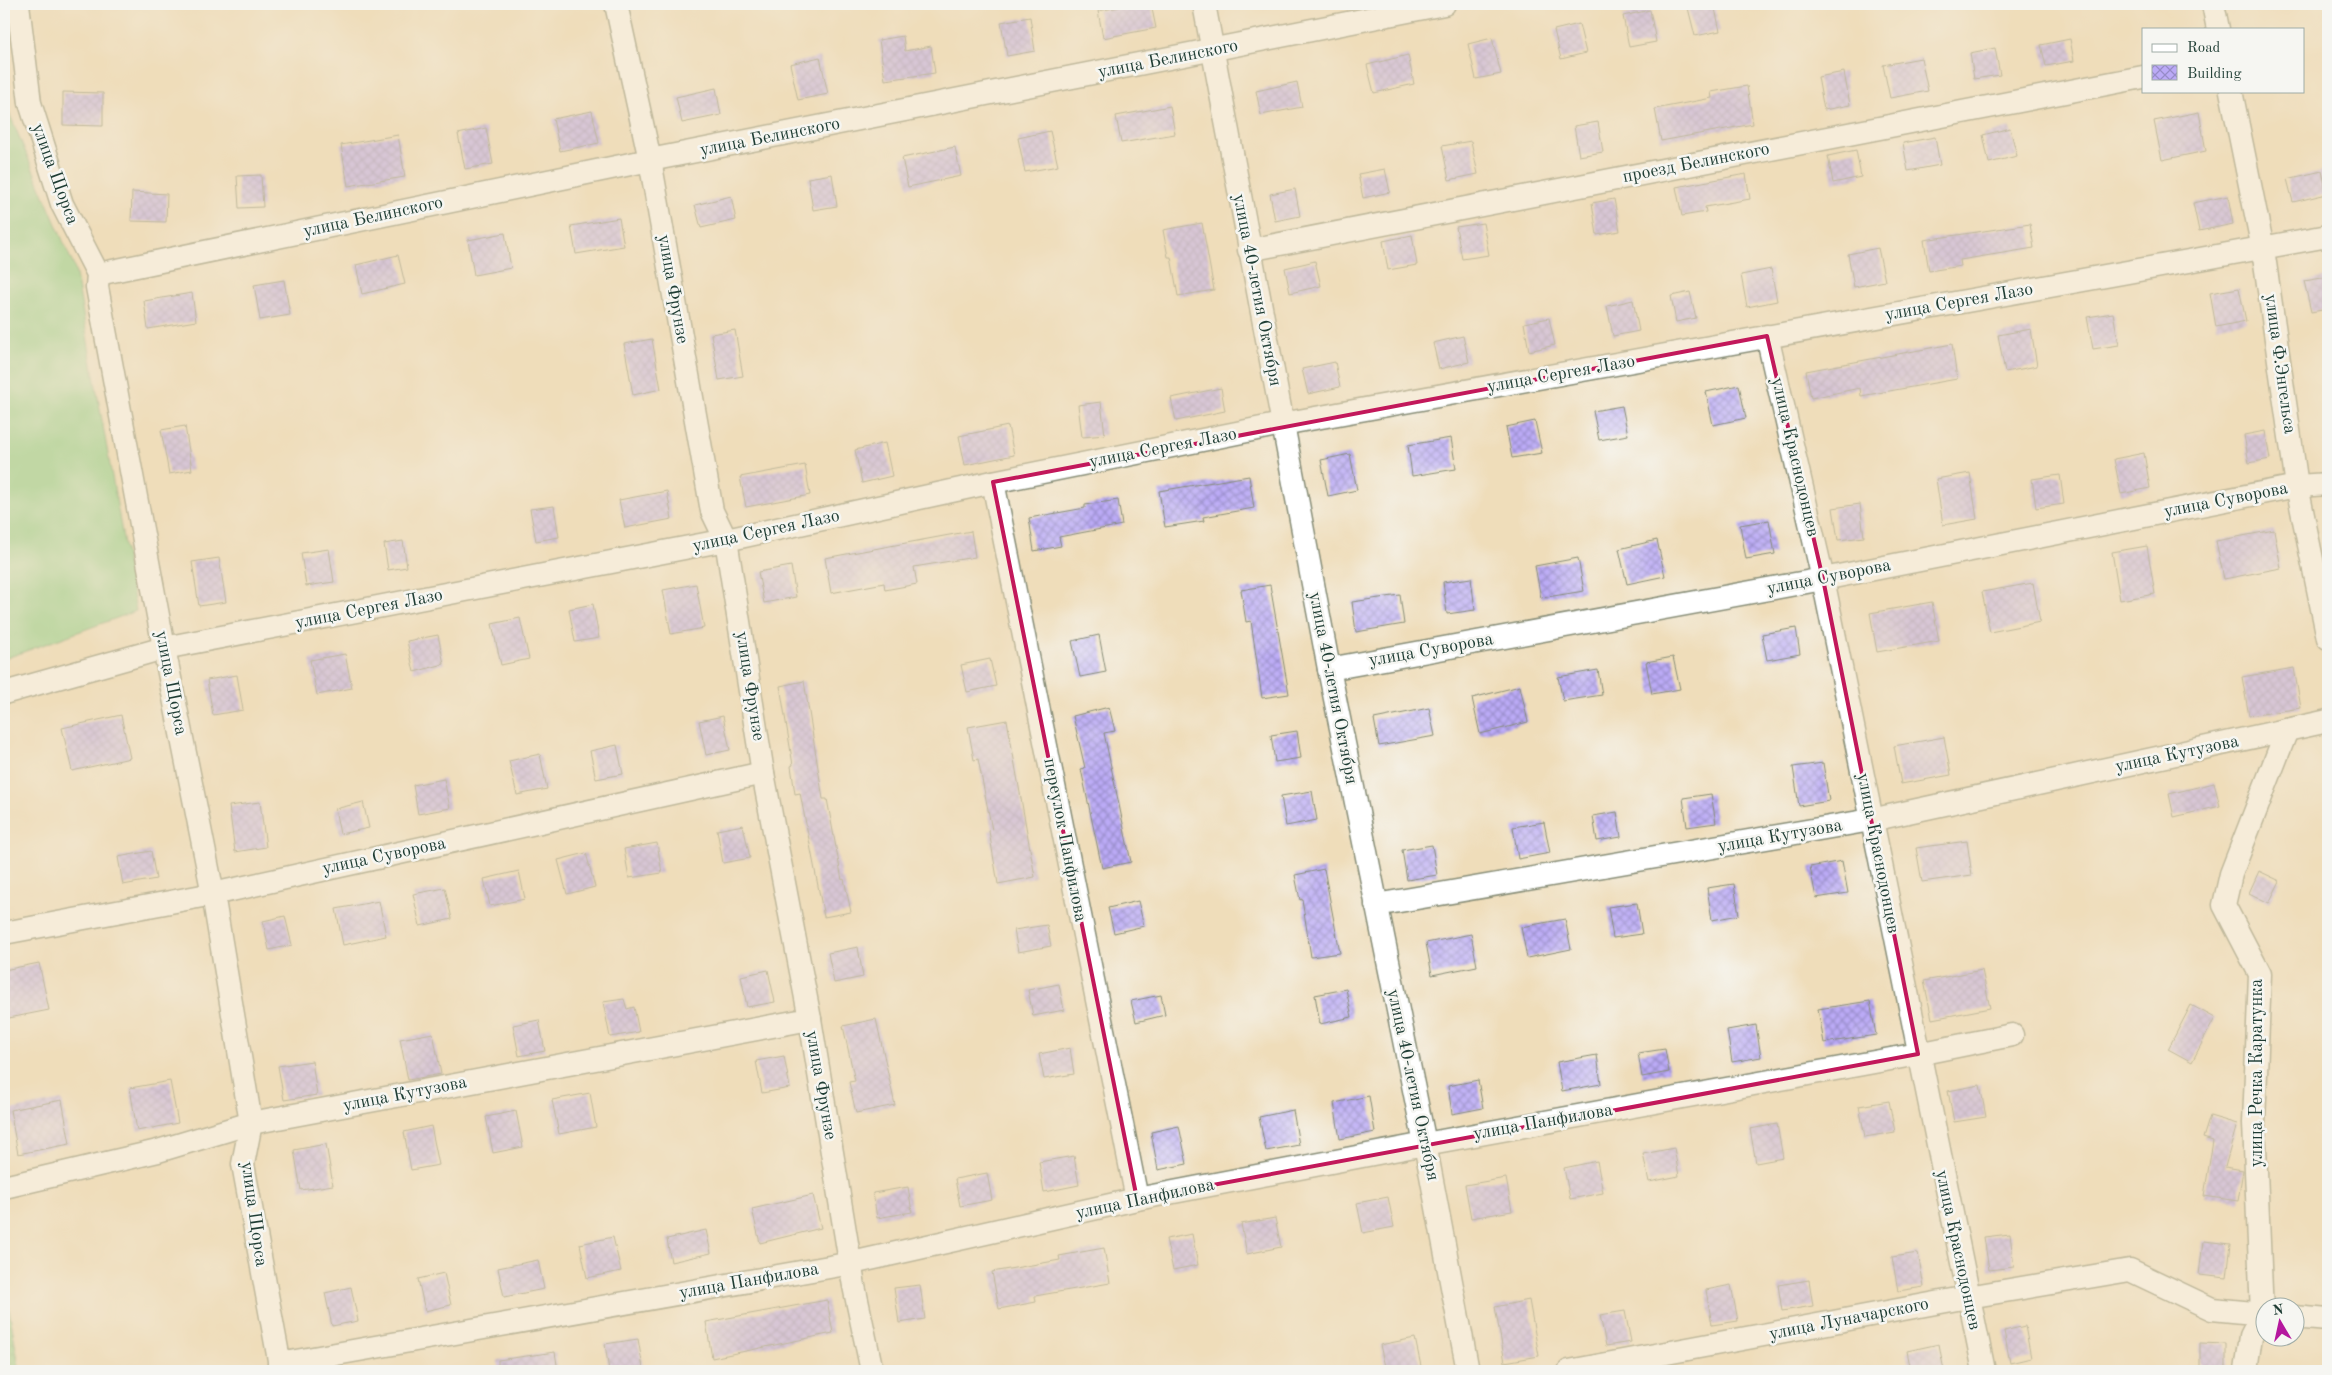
<svg xmlns="http://www.w3.org/2000/svg" width="2332" height="1375" font-family="'Old Standard TT',serif">
<style>
.grass{fill:url(#grass-dots);stroke:#548760}
.pitch{fill:#8ad18b;stroke:#548760}
.building{fill:url(#building-cross-hatch)}
.lines{fill:none;stroke-linecap:round;stroke-linejoin:round}
.minor-casing{stroke:#878d77;stroke-width:25}
.minor{stroke:#fff;stroke-width:22}
.marked{fill:none;stroke:#c2185b;stroke-width:4;stroke-linejoin:round}
.labels{text-anchor:middle;dominant-baseline:central;stroke-width:5;stroke-linejoin:round;paint-order:stroke}
.street-label{font-size:18px;fill:#1f3d34;stroke:#f6f6f2}
</style>
<defs>
<pattern id="grass-dots" width="8" height="8" patternUnits="userSpaceOnUse" patternTransform="scale(1.25)"><rect width="8" height="8" fill="#8ad18b"/><path d="M2 2h.1M6 6h.1" fill="none" stroke="#70ab72" stroke-width="1.8" stroke-linecap="round"/></pattern>
<pattern id="building-cross-hatch" width="8" height="8" patternUnits="userSpaceOnUse" patternTransform="scale(1.25)"><rect width="8" height="8" fill="#bbaaf6"/><path d="M0 0l8 8M0 8l8-8" fill="none" stroke="#978cc8"/></pattern>
</defs>
<rect width="100%" height="100%" fill="#f6f6f2"/>
<filter id="ink" filterUnits="userSpaceOnUse"><feTurbulence type="fractalNoise" baseFrequency=".02" numOctaves="2"/><feDisplacementMap in="SourceGraphic" scale="10" xChannelSelector="R" yChannelSelector="G"/><feConvolveMatrix kernelMatrix="1 2 1 2 8 2 1 2 1" color-interpolation-filters="sRGB"/></filter>
<filter id="wash" filterUnits="userSpaceOnUse"><feTurbulence type="fractalNoise" baseFrequency=".0096" numOctaves="4" result="noise"/><feDisplacementMap in="SourceGraphic" scale="20" xChannelSelector="R" yChannelSelector="G"/><feGaussianBlur stdDeviation="1.12" result="paint"/><feColorMatrix in="noise" values="0 0 0 0 0 0 0 0 0 0 0 0 0 0 0 0 0 1.4 0 .05"/><feComposite in="paint" operator="in"/></filter>
<g filter="url(#wash)">
<rect width="100%" height="100%" fill="#efddba"/>
<polygon class="grass" points="4,1281 20,1371 4,1371"/>
<polygon class="pitch" points="4,101 75,269 136,611 4,659"/>
<g id="blocks">
<g class="building">
<polygon points="1134,4 1151,4 1156,28 1103,38 1098,11"/>
<polygon points="1687,4 1714,4 1720,31 1695,36"/>
<polygon points="1650,10 1656,42 1629,47 1623,16"/>
<polygon points="1030,17 1035,51 1007,56 1001,22"/>
<polygon points="1579,24 1586,53 1561,59 1554,30"/>
<polygon points="903,36 905,51 931,46 935,73 885,80 879,40"/>
<polygon points="1492,38 1501,74 1476,79 1468,44"/>
<polygon points="2070,39 2074,61 2046,66 2041,45"/>
<polygon points="1995,48 2000,75 1974,79 1970,53"/>
<polygon points="1408,55 1414,84 1374,93 1367,65"/>
<polygon points="820,57 828,94 798,100 790,64"/>
<polygon points="1921,58 1928,91 1890,98 1883,65"/>
<polygon points="1844,72 1850,105 1824,110 1818,77"/>
<polygon points="1297,82 1302,107 1261,115 1256,91"/>
<polygon points="1747,86 1753,124 1661,141 1655,109 1712,98 1711,92"/>
<polygon points="716,88 721,115 682,123 676,97"/>
<polygon points="63,92 103,93 103,126 63,125"/>
<polygon points="1170,106 1175,134 1121,143 1116,116"/>
<polygon points="592,111 599,143 560,151 553,119"/>
<polygon points="2199,112 2206,151 2162,160 2154,121"/>
<polygon points="1598,122 1603,152 1579,156 1574,126"/>
<polygon points="486,128 493,164 465,169 458,134"/>
<polygon points="2010,128 2017,156 1989,163 1983,135"/>
<polygon points="1050,131 1058,166 1025,172 1018,138"/>
<polygon points="398,135 405,177 348,186 341,145"/>
<polygon points="1935,137 1940,165 1908,171 1903,143"/>
<polygon points="1471,141 1478,174 1449,180 1442,146"/>
<polygon points="955,147 961,176 908,187 902,158"/>
<polygon points="1856,150 1861,177 1833,183 1828,156"/>
<polygon points="1385,169 1390,192 1363,198 1358,174"/>
<polygon points="2322,171 2327,194 2293,202 2287,179"/>
<polygon points="832,174 837,206 813,210 808,178"/>
<polygon points="1746,174 1750,199 1705,207 1706,212 1682,216 1676,187"/>
<polygon points="261,175 263,207 239,208 237,176"/>
<polygon points="1295,189 1300,216 1275,221 1270,194"/>
<polygon points="132,192 167,194 166,222 131,221"/>
<polygon points="731,196 736,220 701,228 695,205"/>
<polygon points="2228,196 2233,224 2199,231 2193,203"/>
<polygon points="1614,199 1620,231 1597,235 1592,203"/>
<polygon points="619,218 624,246 576,254 571,226"/>
<polygon points="1202,223 1214,290 1178,296 1171,257 1168,257 1163,230"/>
<polygon points="1483,223 1489,255 1462,259 1456,227"/>
<polygon points="2030,224 2034,248 1960,260 1961,266 1929,271 1924,240"/>
<polygon points="505,233 511,268 474,275 468,240"/>
<polygon points="1412,235 1417,265 1388,270 1383,241"/>
<polygon points="1878,248 1885,281 1854,287 1848,254"/>
<polygon points="398,255 405,284 362,294 356,265"/>
<polygon points="1315,261 1321,286 1290,293 1285,268"/>
<polygon points="1771,269 1777,301 1747,307 1741,275"/>
<polygon points="2328,277 2328,309 2311,312 2304,281"/>
<polygon points="284,280 290,315 260,320 254,285"/>
<polygon points="2239,288 2246,321 2216,327 2210,293"/>
<polygon points="1690,292 1696,318 1676,322 1671,296"/>
<polygon points="192,293 196,321 148,329 144,301"/>
<polygon points="1633,300 1639,331 1613,336 1607,306"/>
<polygon points="2113,313 2119,345 2093,349 2087,317"/>
<polygon points="1549,318 1555,345 1529,351 1524,323"/>
<polygon points="2031,329 2037,366 2005,372 1998,335"/>
<polygon points="735,330 743,376 719,380 711,334"/>
<polygon points="1463,336 1469,362 1439,369 1433,343"/>
<polygon points="652,339 661,389 633,395 624,344"/>
<polygon points="1952,344 1957,379 1861,396 1860,388 1811,398 1806,371"/>
<polygon points="1335,362 1340,387 1308,394 1302,369"/>
<polygon points="1739,385 1746,418 1713,425 1706,392"/>
<polygon points="1221,388 1225,411 1176,421 1171,398"/>
<polygon points="1101,402 1105,435 1082,437 1078,405"/>
<polygon points="1622,406 1628,435 1599,440 1593,411"/>
<polygon points="1535,421 1542,453 1512,458 1506,427"/>
<polygon points="185,426 192,470 169,474 161,430"/>
<polygon points="1008,426 1014,455 965,465 959,436"/>
<polygon points="2265,431 2270,459 2249,463 2244,435"/>
<polygon points="1451,438 1456,469 1412,476 1408,445"/>
<polygon points="885,443 892,476 862,483 855,450"/>
<polygon points="2144,453 2150,488 2121,494 2114,459"/>
<polygon points="1350,454 1357,490 1328,496 1321,460"/>
<polygon points="805,465 810,495 746,507 740,477"/>
<polygon points="1970,473 1977,519 1943,525 1936,479"/>
<polygon points="2060,475 2064,504 2036,508 2032,479"/>
<polygon points="1249,476 1254,508 1203,517 1204,521 1165,527 1159,491"/>
<polygon points="667,491 672,519 625,528 619,500"/>
<polygon points="1118,500 1122,525 1059,537 1061,546 1034,551 1029,518 1085,508 1085,505"/>
<polygon points="1860,504 1864,537 1838,540 1833,508"/>
<polygon points="554,506 559,537 536,541 530,509"/>
<polygon points="1769,520 1775,554 1746,559 1740,525"/>
<polygon points="2274,530 2281,568 2224,579 2216,541"/>
<polygon points="971,531 975,557 914,567 917,584 885,590 884,583 831,593 825,558"/>
<polygon points="1657,540 1665,576 1627,584 1619,549"/>
<polygon points="403,541 407,567 388,570 384,544"/>
<polygon points="2147,546 2155,594 2120,600 2112,552"/>
<polygon points="329,549 334,582 306,586 301,553"/>
<polygon points="219,558 226,602 199,606 192,562"/>
<polygon points="1578,558 1584,591 1541,598 1535,566"/>
<polygon points="791,566 796,597 764,603 758,572"/>
<polygon points="1471,578 1475,610 1447,614 1443,582"/>
<polygon points="2033,583 2040,622 1990,632 1982,592"/>
<polygon points="696,584 704,628 671,634 663,590"/>
<polygon points="1270,585 1289,694 1262,698 1251,621 1246,622 1241,590"/>
<polygon points="1400,595 1404,624 1356,632 1352,602"/>
<polygon points="1932,602 1939,641 1877,652 1870,613"/>
<polygon points="593,604 599,638 575,642 569,609"/>
<polygon points="520,618 529,659 501,665 492,624"/>
<polygon points="1796,628 1800,654 1767,660 1762,634"/>
<polygon points="438,635 444,664 414,672 407,641"/>
<polygon points="1099,635 1106,672 1080,677 1072,641"/>
<polygon points="345,654 352,688 317,695 310,660"/>
<polygon points="1673,657 1680,689 1652,694 1646,662"/>
<polygon points="990,659 996,686 967,692 961,665"/>
<polygon points="2294,668 2301,708 2249,716 2242,677"/>
<polygon points="1598,670 1602,695 1563,701 1558,677"/>
<polygon points="237,675 243,710 213,715 207,680"/>
<polygon points="804,681 823,799 827,799 842,880 844,879 851,912 824,917 800,793 795,794 791,766 793,765 780,686"/>
<polygon points="1520,686 1528,722 1480,734 1472,698"/>
<polygon points="1109,707 1115,731 1104,733 1131,862 1102,868 1081,769 1085,768 1073,716"/>
<polygon points="1429,708 1435,736 1379,746 1374,719"/>
<polygon points="121,715 130,758 72,771 62,728"/>
<polygon points="723,716 730,750 706,755 699,721"/>
<polygon points="1007,720 1035,877 998,884 989,831 992,830 978,759 974,760 968,727"/>
<polygon points="1297,731 1301,758 1275,762 1271,735"/>
<polygon points="1944,737 1951,775 1901,784 1894,746"/>
<polygon points="617,745 623,774 596,779 590,751"/>
<polygon points="540,754 547,789 517,795 509,761"/>
<polygon points="1823,763 1829,801 1799,806 1793,767"/>
<polygon points="444,779 450,808 418,814 413,785"/>
<polygon points="2214,783 2220,806 2174,817 2169,794"/>
<polygon points="1312,791 1317,820 1286,826 1281,796"/>
<polygon points="1711,794 1716,823 1687,827 1683,798"/>
<polygon points="260,802 266,847 235,852 229,806"/>
<polygon points="363,802 369,828 340,834 335,809"/>
<polygon points="1617,812 1621,837 1597,841 1593,816"/>
<polygon points="1544,822 1550,853 1518,859 1513,827"/>
<polygon points="743,825 750,858 723,863 717,830"/>
<polygon points="1967,841 1972,875 1922,882 1916,848"/>
<polygon points="657,843 662,873 629,878 624,849"/>
<polygon points="1432,845 1437,875 1407,880 1402,850"/>
<polygon points="151,851 156,879 123,885 118,857"/>
<polygon points="586,853 595,887 567,894 558,860"/>
<polygon points="1842,861 1848,893 1816,898 1810,867"/>
<polygon points="1324,869 1340,953 1311,957 1302,899 1300,900 1295,875"/>
<polygon points="519,871 525,899 490,906 484,879"/>
<polygon points="2259,871 2280,881 2269,903 2249,893"/>
<polygon points="1734,884 1739,915 1712,920 1707,888"/>
<polygon points="445,888 452,919 420,926 413,894"/>
<polygon points="379,901 386,936 343,945 336,909"/>
<polygon points="1138,901 1144,926 1114,933 1108,908"/>
<polygon points="1637,903 1642,934 1613,938 1608,907"/>
<polygon points="285,916 292,945 269,950 263,921"/>
<polygon points="1565,919 1571,949 1527,958 1521,927"/>
<polygon points="1047,925 1051,946 1018,952 1014,930"/>
<polygon points="1471,934 1477,966 1432,975 1426,943"/>
<polygon points="858,947 863,977 834,983 828,953"/>
<polygon points="39,963 49,1010 4,1019 4,970"/>
<polygon points="768,970 775,1002 747,1007 741,976"/>
<polygon points="1982,970 1990,1008 1932,1019 1924,981"/>
<polygon points="1059,984 1064,1010 1033,1016 1028,990"/>
<polygon points="1346,989 1352,1017 1320,1024 1315,995"/>
<polygon points="1161,995 1165,1015 1136,1022 1131,1001"/>
<polygon points="624,999 627,1009 634,1007 639,1032 610,1037 603,1002"/>
<polygon points="1870,1001 1876,1035 1824,1043 1818,1009"/>
<polygon points="2191,1005 2215,1018 2192,1062 2168,1049"/>
<polygon points="876,1019 895,1105 856,1113 849,1082 855,1081 843,1026"/>
<polygon points="539,1020 545,1051 519,1056 513,1025"/>
<polygon points="1756,1025 1761,1057 1732,1062 1727,1030"/>
<polygon points="433,1033 441,1074 408,1080 400,1039"/>
<polygon points="1070,1048 1074,1074 1044,1079 1039,1054"/>
<polygon points="1665,1049 1669,1072 1642,1077 1638,1053"/>
<polygon points="1597,1055 1601,1084 1562,1091 1557,1062"/>
<polygon points="784,1056 790,1088 762,1093 756,1061"/>
<polygon points="312,1061 317,1095 284,1100 278,1066"/>
<polygon points="1478,1080 1483,1108 1452,1114 1448,1086"/>
<polygon points="170,1081 178,1123 137,1131 130,1088"/>
<polygon points="1980,1085 1986,1117 1954,1122 1948,1091"/>
<polygon points="590,1093 596,1127 559,1134 552,1100"/>
<polygon points="1369,1096 1375,1132 1340,1139 1334,1103"/>
<polygon points="62,1100 70,1144 18,1154 10,1110"/>
<polygon points="1889,1101 1895,1132 1865,1137 1859,1106"/>
<polygon points="1293,1110 1299,1145 1266,1151 1259,1117"/>
<polygon points="516,1111 523,1147 493,1153 486,1117"/>
<polygon points="2210,1116 2237,1124 2225,1167 2243,1170 2238,1201 2204,1196 2213,1141 2203,1138"/>
<polygon points="1777,1124 1783,1158 1756,1163 1750,1129"/>
<polygon points="431,1126 439,1165 411,1170 404,1132"/>
<polygon points="1179,1126 1187,1164 1158,1170 1151,1132"/>
<polygon points="326,1144 333,1185 301,1190 294,1150"/>
<polygon points="1674,1148 1679,1176 1649,1182 1643,1154"/>
<polygon points="1074,1156 1079,1185 1044,1192 1039,1162"/>
<polygon points="1597,1161 1603,1193 1570,1199 1564,1168"/>
<polygon points="987,1173 992,1200 960,1206 955,1179"/>
<polygon points="1506,1178 1512,1211 1471,1218 1465,1185"/>
<polygon points="908,1187 912,1212 877,1218 873,1193"/>
<polygon points="813,1195 821,1228 760,1243 752,1209"/>
<polygon points="1388,1197 1394,1227 1363,1233 1357,1203"/>
<polygon points="1275,1218 1281,1247 1247,1254 1241,1224"/>
<polygon points="706,1230 711,1253 671,1262 667,1239"/>
<polygon points="1192,1234 1198,1265 1173,1270 1166,1239"/>
<polygon points="2010,1234 2014,1267 1989,1270 1984,1237"/>
<polygon points="613,1237 621,1271 587,1278 580,1244"/>
<polygon points="2203,1241 2231,1244 2227,1278 2199,1275"/>
<polygon points="1104,1248 1110,1283 1035,1296 1036,1302 999,1309 992,1272 1060,1260 1059,1256"/>
<polygon points="1918,1253 1924,1287 1898,1291 1892,1257"/>
<polygon points="538,1260 544,1289 504,1297 498,1268"/>
<polygon points="444,1273 451,1305 425,1311 418,1279"/>
<polygon points="1809,1280 1813,1306 1782,1311 1778,1285"/>
<polygon points="920,1285 925,1319 899,1323 894,1288"/>
<polygon points="1731,1285 1738,1321 1712,1325 1706,1290"/>
<polygon points="351,1287 358,1321 332,1326 325,1293"/>
<polygon points="827,1300 833,1333 712,1358 706,1322"/>
<polygon points="1529,1300 1539,1356 1505,1362 1495,1307"/>
<polygon points="1625,1311 1631,1342 1606,1346 1600,1315"/>
<polygon points="2025,1326 2031,1358 2010,1363 2004,1331"/>
<polygon points="1415,1338 1422,1371 1386,1371 1380,1345"/>
<polygon points="638,1339 643,1368 609,1371 605,1344"/>
<polygon points="2200,1343 2226,1344 2226,1371 2200,1371"/>
<polygon points="1939,1344 1944,1371 1911,1371 1907,1351"/>
<polygon points="555,1352 558,1371 498,1371 498,1360"/>
</g>
</g>
</g>
<g filter="url(#ink)">
<use href="#blocks" fill-opacity="0" stroke="#878d77" stroke-width="1"/>
<g class="lines">
<g class="minor-casing">
<g id="minor">
<polyline points="18,4 30,103 62,204 98,274 97,287 164,648 213,894 251,1123 243,1164 281,1371"/>
<polyline points="616,4 650,160 712,511 726,540 763,773 810,1019 854,1286 872,1371"/>
<polyline points="1204,4 1329,669 1425,1144 1468,1371"/>
<polyline points="2213,4 2218,29"/>
<polyline points="2231,91 2263,249 2297,486 2328,638"/>
<polyline points="1249,250 2143,77"/>
<polyline points="98,274 650,160 1444,4"/>
<polyline points="1767,336 1823,579 1984,1371"/>
<polyline points="993,482 1137,1199"/>
<polyline points="1329,669 1823,579 2297,486 2328,484"/>
<polyline points="4,693 164,648 726,540 993,482 1282,424 2328,236"/>
<polyline points="1376,905 1871,820 2328,721"/>
<polyline points="4,933 213,894 763,773"/>
<polyline points="4,1187 158,1151 251,1123 810,1019"/>
<polyline points="2294,1317 2328,1320"/>
<polyline points="279,1364 852,1263 1137,1199 1425,1144 1918,1054 2012,1035"/>
<polyline points="1569,1371 1968,1297 2130,1270 2212,1309 2264,1314"/>
<polyline points="2246,1371 2251,1336 2262,1314 2254,1123 2260,974 2224,905 2231,874 2287,730"/>
</g>
</g>
<use href="#minor" class="minor"/>
</g>
</g>
<path d="M0 0H2332V1375H0ZM1767,336L1823,579L1918,1054L1137,1199L993,482Z" fill="#efddba" fill-opacity=".55" fill-rule="evenodd"/>
<path class="marked" d="M1767,336L1823,579L1918,1054L1137,1199L993,482Z"/>
<g class="labels">
<g class="street-label">
<text transform="translate(1168 59) rotate(-11)">улица Белинского</text>
<text transform="translate(770 137) rotate(-11)">улица Белинского</text>
<text transform="translate(1696 163) rotate(-11)">проезд Белинского</text>
<text transform="translate(55 174) rotate(70)">улица Щорса</text>
<text transform="translate(373 217) rotate(-12)">улица Белинского</text>
<text transform="translate(673 289) rotate(80)">улица Фрунзе</text>
<text transform="translate(1257 290) rotate(79)">улица 40-летия Октября</text>
<text transform="translate(1959 302) rotate(-10)">улица Сергея Лазо</text>
<text transform="translate(2280 364) rotate(82)">улица Ф.Энгельса</text>
<text transform="translate(1561 374) rotate(-10)">улица Сергея Лазо</text>
<text transform="translate(1163 448) rotate(-11)">улица Сергея Лазо</text>
<text transform="translate(1795 457) rotate(77)">улица Краснодонцев</text>
<text transform="translate(2226 500) rotate(-11)">улица Суворова</text>
<text transform="translate(766 531) rotate(-12)">улица Сергея Лазо</text>
<text transform="translate(1829 577) rotate(-11)">улица Суворова</text>
<text transform="translate(369 609) rotate(-11)">улица Сергея Лазо</text>
<text transform="translate(1431 650) rotate(-10)">улица Суворова</text>
<text transform="translate(171 683) rotate(79)">улица Щорса</text>
<text transform="translate(750 686) rotate(81)">улица Фрунзе</text>
<text transform="translate(1333 688) rotate(79)">улица 40-летия Октября</text>
<text transform="translate(2177 754) rotate(-12)">улица Кутузова</text>
<text transform="translate(1780 836) rotate(-10)">улица Кутузова</text>
<text transform="translate(1065 840) rotate(79)">переулок Панфилова</text>
<text transform="translate(1878 853) rotate(79)">улица Краснодонцев</text>
<text transform="translate(384 856) rotate(-12)">улица Суворова</text>
<text transform="translate(2257 1073) rotate(-90)">улица Речка Каратунка</text>
<text transform="translate(821 1085) rotate(80)">улица Фрунзе</text>
<text transform="translate(1413 1085) rotate(78)">улица 40-летия Октября</text>
<text transform="translate(405 1094) rotate(-11)">улица Кутузова</text>
<text transform="translate(1543 1122) rotate(-10)">улица Панфилова</text>
<text transform="translate(1145 1199) rotate(-12)">улица Панфилова</text>
<text transform="translate(254 1214) rotate(82)">улица Щорса</text>
<text transform="translate(1958 1250) rotate(78)">улица Краснодонцев</text>
<text transform="translate(749 1281) rotate(-10)">улица Панфилова</text>
<text transform="translate(1849 1319) rotate(-11)">улица Луначарского</text>
</g>
</g>
<rect width="2332" height="1375" fill="none" stroke="#f6f6f2" stroke-width="20"/>
<rect x="2142" y="28" width="162" height="65" fill="#f6f6f2" stroke="#a0aca6"/>
<rect x="2152" y="44" width="25" height="8" fill="#ffffff" stroke="#a0aca6"/>
<text x="2187" y="52" font-size="15" fill="#1f3d34">Road</text>
<rect x="2152" y="65" width="25" height="15" fill="url(#building-cross-hatch)" stroke="#a0aca6"/>
<text x="2187" y="78" font-size="15" fill="#1f3d34">Building</text>
<g transform="translate(2280 1322) rotate(351)"><circle r="24" fill="#f6f6f2" stroke="#a0aca6"/>
<path d="M0-4L9 19L0 12L-9 19Z" fill="#b5179e"/>
<text y="-8" font-size="14" font-weight="bold" text-anchor="middle" fill="#1f3d34">N</text>
</g>
</svg>
